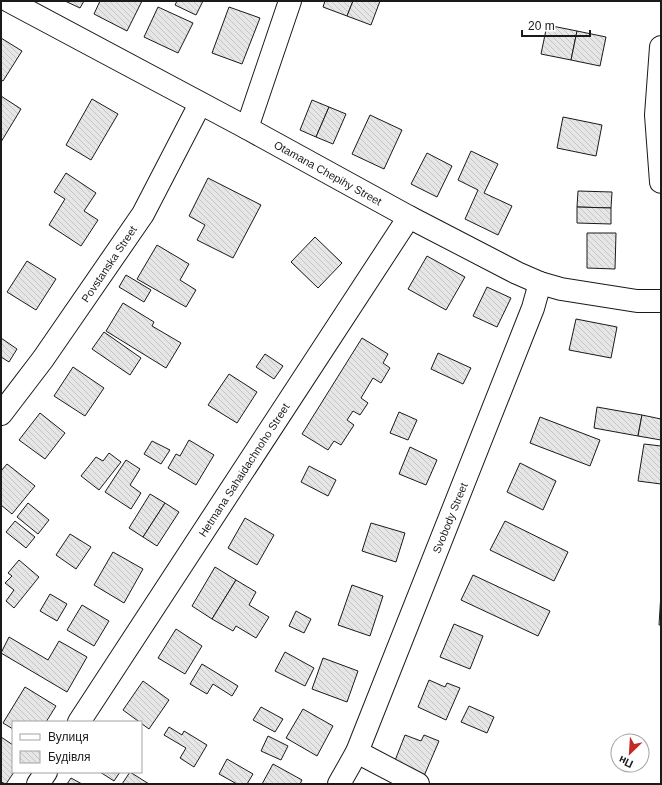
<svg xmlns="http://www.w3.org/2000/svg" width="662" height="785" font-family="Arial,sans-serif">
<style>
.building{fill:url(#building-back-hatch);stroke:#1a1a1a}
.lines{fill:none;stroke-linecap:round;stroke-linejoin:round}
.minor-casing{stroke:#1a1a1a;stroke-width:24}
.major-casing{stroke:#1a1a1a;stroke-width:24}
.minor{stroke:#fff;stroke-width:22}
.major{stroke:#fff;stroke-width:22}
.labels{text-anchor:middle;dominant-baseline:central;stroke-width:3;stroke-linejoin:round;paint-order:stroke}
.street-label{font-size:11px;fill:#1a1a1a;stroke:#fff}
</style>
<defs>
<pattern id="building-back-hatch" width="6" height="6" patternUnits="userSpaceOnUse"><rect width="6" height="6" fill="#e6e6e6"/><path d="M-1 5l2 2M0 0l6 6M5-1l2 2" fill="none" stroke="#c5c5c5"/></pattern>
</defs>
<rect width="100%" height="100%" fill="#fff"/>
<g class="building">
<polygon points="65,1 84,1 80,8"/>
<polygon points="100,1 142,1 127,31 94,14"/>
<polygon points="177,1 203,1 196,15 175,5"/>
<polygon points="325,1 353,1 347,16 323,7"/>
<polygon points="353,1 380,1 371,25 347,16"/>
<polygon points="158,7 193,23 178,53 144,37"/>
<polygon points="229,7 260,18 242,64 212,53"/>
<polygon points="547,25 577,31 571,60 541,54"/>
<polygon points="577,31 606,37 600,66 571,60"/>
<polygon points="1,38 22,51 3,81 1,80"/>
<polygon points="1,96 21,109 1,142"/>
<polygon points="92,99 118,114 91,160 66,145"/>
<polygon points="312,100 329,107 316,137 300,130"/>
<polygon points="329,107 346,114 333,144 316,137"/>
<polygon points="370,115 402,130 384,169 352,154"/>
<polygon points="563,117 602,125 596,156 557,148"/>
<polygon points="471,151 498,164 484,193 512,206 498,235 465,219 478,190 458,180"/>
<polygon points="427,153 452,166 437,197 411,184"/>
<polygon points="66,173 96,193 84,211 98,220 81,246 49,225 65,199 54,192"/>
<polygon points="208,178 261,205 233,258 197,240 205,225 189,216"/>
<polygon points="578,191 612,192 611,208 577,207"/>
<polygon points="577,207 611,208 611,224 577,223"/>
<polygon points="587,233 616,233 615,269 587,268"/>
<polygon points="315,237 342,263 318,288 291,262"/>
<polygon points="157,245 189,264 180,280 196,290 186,307 137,279"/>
<polygon points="427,256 465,277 446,310 408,289"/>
<polygon points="27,261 56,279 36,310 7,292"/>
<polygon points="126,275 151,290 144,302 119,287"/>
<polygon points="487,287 511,298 497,327 473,316"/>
<polygon points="123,303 154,322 152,326 181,343 166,368 106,331"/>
<polygon points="576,319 617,327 611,358 569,350"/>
<polygon points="104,332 141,358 130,375 92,349"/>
<polygon points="1,338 17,349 9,362 1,357"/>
<polygon points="362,338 388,354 383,363 390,368 381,383 373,378 361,398 368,403 360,415 353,411 347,420 354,425 341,445 334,441 328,450 302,434"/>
<polygon points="438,353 471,368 463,384 431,369"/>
<polygon points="265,354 283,366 274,379 256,367"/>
<polygon points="73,367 104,388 85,416 54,396"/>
<polygon points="229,374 257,392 237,423 208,405"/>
<polygon points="597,407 642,415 638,436 594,428"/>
<polygon points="399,412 417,420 408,440 390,433"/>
<polygon points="40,413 65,433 45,459 19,440"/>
<polygon points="642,415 661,419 661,440 638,436"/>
<polygon points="540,417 600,440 590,466 530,443"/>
<polygon points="189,440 214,455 196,485 168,468 176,454 180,456"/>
<polygon points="152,441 170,450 161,464 144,454"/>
<polygon points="644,444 661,446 661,484 638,481"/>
<polygon points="410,447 437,460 426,485 399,474"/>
<polygon points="109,453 121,462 99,490 81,476 96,457 103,461"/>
<polygon points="126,460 140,469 130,485 141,493 131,509 105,492"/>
<polygon points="520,463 556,481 543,510 507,492"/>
<polygon points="7,464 35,486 12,514 1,505 1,471"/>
<polygon points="309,466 336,480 328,496 301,482"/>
<polygon points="150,494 165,503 143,537 129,528"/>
<polygon points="28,503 49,520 38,534 17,517"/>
<polygon points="165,503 179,512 157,546 143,537"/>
<polygon points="245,518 274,535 257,565 228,548"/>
<polygon points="15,521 35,537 26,548 6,532"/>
<polygon points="505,521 568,552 554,581 490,550"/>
<polygon points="371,523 405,533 396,562 362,551"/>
<polygon points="70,534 91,547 76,569 56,555"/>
<polygon points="113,552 143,569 124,603 94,585"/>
<polygon points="19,560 39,577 14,608 6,601 14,590 5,583 12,576 8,573"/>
<polygon points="215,567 236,580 212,619 192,606"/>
<polygon points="473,575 550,611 538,636 461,600"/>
<polygon points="236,580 256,592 249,605 269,617 256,638 236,626 233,631 212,619"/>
<polygon points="352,585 383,596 370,636 338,625"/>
<polygon points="661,593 661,625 659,625"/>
<polygon points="50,594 67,604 57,621 40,611"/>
<polygon points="82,605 109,621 94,646 67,630"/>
<polygon points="296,611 311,619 304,633 289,626"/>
<polygon points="454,624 483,636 470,669 440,657"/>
<polygon points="176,629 202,646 185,674 158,658"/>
<polygon points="9,637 48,660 59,641 87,657 67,692 1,653"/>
<polygon points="285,652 314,668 305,686 275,671"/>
<polygon points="323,658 358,671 347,702 312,689"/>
<polygon points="202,664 238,686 232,696 213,684 207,694 190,684"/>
<polygon points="429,680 445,687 447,683 460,688 446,720 418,707"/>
<polygon points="143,681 169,700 149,729 123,710"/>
<polygon points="25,687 56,706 46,722 13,722 13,729 3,723"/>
<polygon points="469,706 494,717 487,733 461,722"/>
<polygon points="261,707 283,719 275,732 253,720"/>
<polygon points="303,709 333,726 317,756 286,738"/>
<polygon points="169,727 182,735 184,731 207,745 194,767 180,758 186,748 164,735"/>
<polygon points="405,735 421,741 424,735 439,741 424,776 394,763"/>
<polygon points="268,736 288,746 281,760 261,751"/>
<polygon points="1,737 13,745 14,772 6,784 1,782"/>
<polygon points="227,759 253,774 247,784 237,784 219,774"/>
<polygon points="273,764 302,780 300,784 262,784"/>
<polygon points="100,772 120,772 114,781"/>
<polygon points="130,772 149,784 122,784"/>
<polygon points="71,778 82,784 67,784"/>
</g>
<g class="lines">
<g class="minor-casing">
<g id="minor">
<polyline points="9,1 247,128 409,217 517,273 540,283 561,289 637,301 661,301"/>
<polyline points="247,128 290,1"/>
<polyline points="1,414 43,359 143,214 200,104"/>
<polyline points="79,722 409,217"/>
<polyline points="357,752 418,784"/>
<polyline points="38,784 46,772"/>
<polyline points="339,784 357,752 533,308 540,283"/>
</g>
</g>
<g class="major-casing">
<polyline id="major" points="661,47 656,115 661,182"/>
</g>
<use href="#minor" class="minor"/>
<use href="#major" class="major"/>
</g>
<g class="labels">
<g class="street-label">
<text transform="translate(328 173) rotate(29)">Otamana Chepihy Street</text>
<text transform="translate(109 264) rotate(-56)">Povstanska Street</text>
<text transform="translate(244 470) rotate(-57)">Hetmana Sahaidachnoho Street</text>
<text transform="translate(450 518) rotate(-68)">Svobody Street</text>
</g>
</g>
<rect width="662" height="785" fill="none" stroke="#1a1a1a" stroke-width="4"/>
<rect x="12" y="721" width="130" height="52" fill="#ffffff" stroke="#a3a3a3"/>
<rect x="20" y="734" width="20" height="6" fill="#ffffff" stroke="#a3a3a3"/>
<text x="48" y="741" font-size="12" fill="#1a1a1a">Вулиця</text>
<rect x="20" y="751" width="20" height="12" fill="url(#building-back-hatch)" stroke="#a3a3a3"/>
<text x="48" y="761" font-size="12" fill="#1a1a1a">Будівля</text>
<g transform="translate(630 753) rotate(205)"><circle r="19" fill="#ffffff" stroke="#a3a3a3"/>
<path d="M0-3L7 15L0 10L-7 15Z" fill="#c62828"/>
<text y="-6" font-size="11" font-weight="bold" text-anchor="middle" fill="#1a1a1a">Пн</text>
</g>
<path d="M522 30v6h68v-6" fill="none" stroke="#1a1a1a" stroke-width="2"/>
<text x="528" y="30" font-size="12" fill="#1a1a1a" stroke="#ffffff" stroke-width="3" paint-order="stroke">20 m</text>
</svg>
